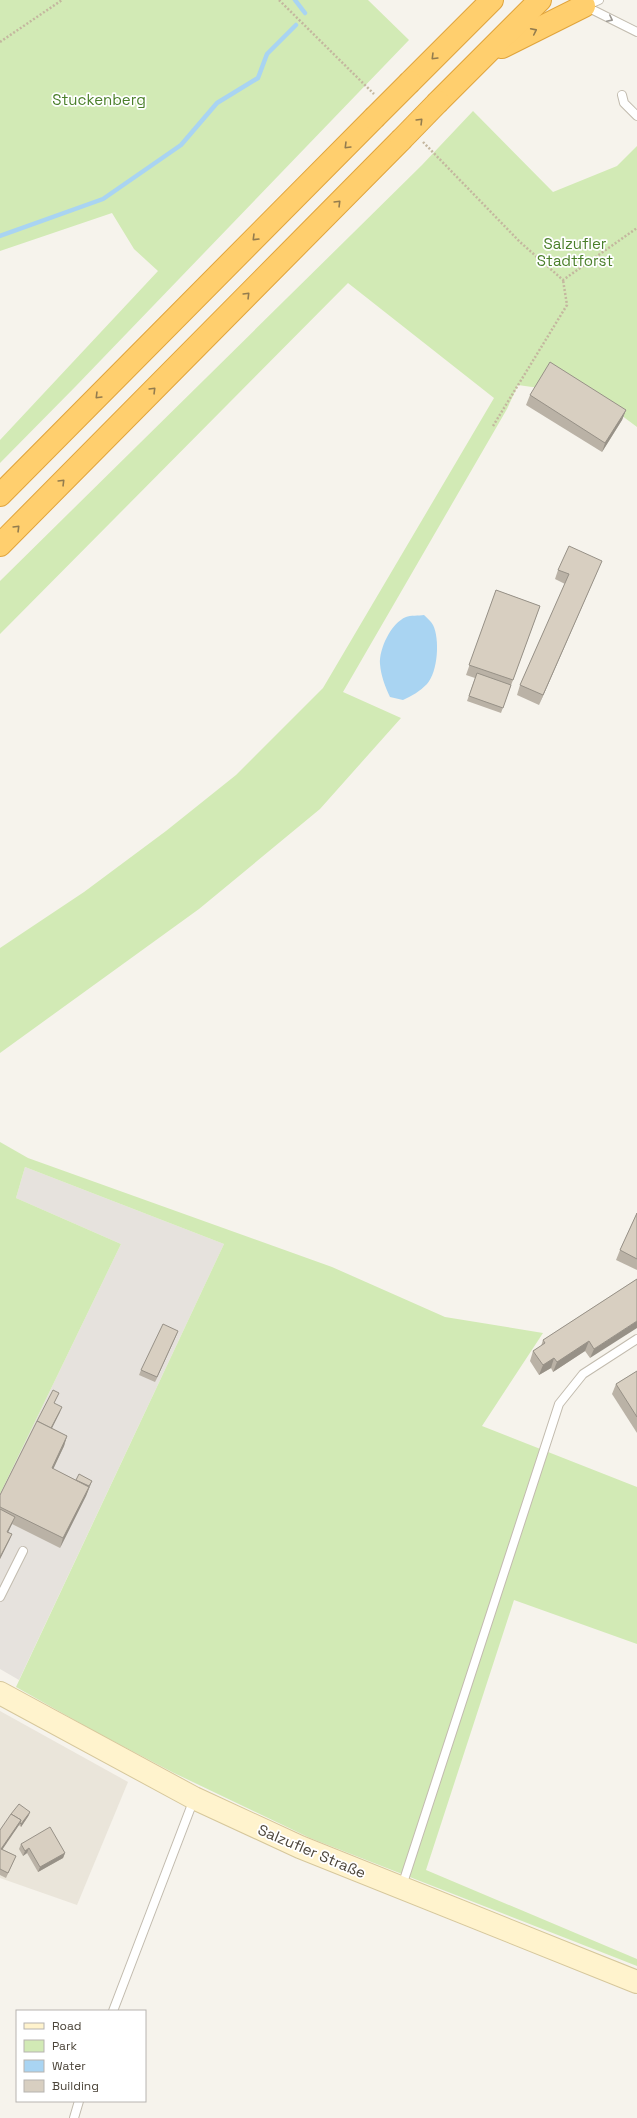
<svg xmlns="http://www.w3.org/2000/svg" width="637" height="2118" font-family="'Space Grotesk',sans-serif">
<style>
.residential{fill:#eae5da}
.industrial{fill:#e6e2dd}
.green{fill:#d2eab5}
.water{fill:#a9d4f2}
.lines{fill:none;stroke-linecap:round;stroke-linejoin:round}
.stream{stroke:#a9d4f2;stroke-width:4.5}
.lane-casing{stroke:#c2bbae;stroke-width:10}
.secondary-casing{stroke:#d6c79b;stroke-width:24}
.highway-casing{stroke:#e0a43c;stroke-width:24}
.path{stroke:#c4b79f;stroke-width:2.5;stroke-dasharray:2 2;stroke-linecap:butt}
.lane{stroke:#fff;stroke-width:8}
.secondary{stroke:#fff3cd;stroke-width:22}
.highway{stroke:#ffcf6e;stroke-width:22}
.highway-bridge-casing{stroke:#e0a43c;stroke-width:24;stroke-linecap:butt}
.highway-bridge{stroke:#ffcf6e;stroke-width:22}
.wall{fill:#bab2a6}
.shaded-wall{fill:#979187}
.building{fill:#d8cfc1;stroke:#979187}
.oneway{stroke:#9c9892}
.oneway2{stroke:#937c4e}
.labels{text-anchor:middle;dominant-baseline:central;stroke-width:3.5;stroke-linejoin:round;paint-order:stroke}
.park-label{font-size:15px;fill:#4a7f2a;stroke:#fff}
.street-label{font-size:15px;fill:#4b4439;stroke:#fff}
</style>
<rect width="100%" height="100%" fill="#f6f3ec"/>
<polygon class="residential" points="0,1711 128,1782 77,1905 0,1878"/>
<polygon class="industrial" points="25,1167 224,1244 19,1680 0,1669 0,1494 121,1244 16,1198"/>
<g class="green">
<polygon points="0,0 368,0 409,40 76,386 0,463 0,440 158,271 134,249 112,213 0,251"/>
<polygon points="473,111 553,192 617,166 637,146 637,427 570,377 553,390 518,385 507,409 343,692 401,718 320,809 199,909 0,1053 0,948 84,892 166,831 236,775 323,688 494,398 348,283 0,634 0,581 422,165"/>
<polygon points="0,1142 28,1158 332,1267 445,1317 543,1333 482,1426 637,1487 637,1644 514,1600 426,1870 637,1959 637,1966 310,1838 174,1773 94,1731 16,1687 224,1244 25,1167 16,1198 121,1244 0,1494"/>
</g>
<path class="water" d="M424,615C427,618 431,621 433,625C440,639 438,672 427,684C420,691 412,696 403,700L390,697C385,686 381,676 380,664C379,649 391,623 406,617C410,615 419,616 424,615Z"/>
<g class="lines">
<g class="stream">
<polyline points="295,0 305,13"/>
<polyline points="0,236 103,199 181,145 217,103 258,78 267,54 296,25"/>
</g>
<g class="lane-casing">
<g id="lane">
<polyline points="585,6 637,32"/>
<polyline points="585,6 599,0"/>
<polyline points="622,95 624,103 637,116"/>
<polyline points="0,1597 23,1551"/>
<polyline points="402,1886 559,1404 583,1374 637,1339"/>
<polyline points="113,2011 194,1799"/>
<polyline points="74,2118 79,2101"/>
</g>
</g>
<g class="secondary-casing">
<polyline id="secondary" points="0,1693 194,1798 300,1847 637,1982"/>
</g>
<g class="highway-casing">
<g id="highway">
<polyline points="502,47 584,6"/>
<polyline points="410,82 492,0"/>
<polyline points="438,102 540,0"/>
<polyline points="0,495 374,118"/>
<polyline points="0,545 401,140"/>
</g>
</g>
<g class="path">
<polyline points="279,0 374,94"/>
<polyline points="0,42 62,0"/>
<polyline points="423,142 520,242 563,280 637,228"/>
<polyline points="493,426 567,305 563,280"/>
</g>
<use href="#lane" class="lane"/>
<use href="#secondary" class="secondary"/>
<use href="#highway" class="highway"/>
<g class="highway-bridge-casing">
<g id="highway-bridge">
<polyline points="374,118 410,82"/>
<polyline points="401,140 438,102"/>
</g>
</g>
<use href="#highway-bridge" class="highway-bridge"/>
</g>
<g class="wall">
<polygon points="530,395 626,410 622,420 602,452 526,405"/>
<polygon points="558,570 598,570 539,705 517,695 520,685 565,584 555,579"/>
<polygon points="496,590 540,606 501,713 467,701 475,678 466,675"/>
<polygon points="637,1213 637,1270 616,1260 620,1250"/>
<polygon points="637,1279 590,1358 585,1351 553,1372 551,1368 539,1375 530,1361 533,1351 541,1346 543,1340"/>
<polygon points="178,1331 155,1382 139,1375 141,1370"/>
<polygon points="637,1371 637,1433 612,1394 616,1384"/>
<polygon points="59,1393 54,1403 60,1412 52,1428 67,1436 64,1446 53,1469 76,1480 92,1481 86,1496 60,1548 12,1524 8,1532 12,1534 9,1541 0,1559 0,1495 37,1421"/>
<polygon points="29,1815 21,1827 19,1825 2,1849 16,1856 6,1878 0,1875 0,1830"/>
<polygon points="21,1844 65,1853 63,1858 38,1872 27,1853 23,1856 19,1849"/>
</g>
<g class="shaded-wall">
<polygon points="626,410 622,420 602,452 605,443"/>
<polygon points="602,561 598,570 539,705 543,695"/>
<polygon points="637,1321 637,1328 590,1358 594,1349"/>
<polygon points="178,1331 176,1336 155,1382 157,1377"/>
<polygon points="589,1341 585,1351 553,1372 557,1362"/>
<polygon points="554,1358 551,1368 539,1375 543,1365"/>
<polygon points="62,1407 60,1412 47,1438 49,1432"/>
<polygon points="67,1436 64,1446 49,1478 52,1468"/>
<polygon points="92,1481 86,1496 60,1548 63,1538"/>
<polygon points="15,1517 12,1524 5,1539 7,1532"/>
<polygon points="12,1534 9,1541 0,1559 0,1557"/>
<polygon points="30,1812 29,1815 21,1827 21,1824"/>
<polygon points="21,1820 19,1825 0,1853 1,1849"/>
<polygon points="29,1848 27,1853 23,1856 25,1851"/>
<polygon points="65,1853 63,1858 38,1872 40,1867"/>
</g>
<g class="building">
<polygon points="550,362 626,410 605,443 530,395"/>
<polygon points="569,546 602,561 543,695 520,685 569,574 558,570"/>
<polygon points="496,590 540,606 513,680 469,665"/>
<polygon points="477,673 511,685 503,708 469,696"/>
<polygon points="637,1213 637,1259 620,1250"/>
<polygon points="637,1279 637,1321 594,1349 589,1341 557,1362 554,1358 543,1365 533,1351 545,1343 543,1340"/>
<polygon points="163,1324 178,1331 157,1377 141,1370"/>
<polygon points="637,1371 637,1417 616,1384"/>
<polygon points="53,1390 59,1393 54,1403 62,1407 51,1428 37,1421"/>
<polygon points="37,1421 67,1436 52,1468 89,1487 63,1538 0,1507 0,1495"/>
<polygon points="79,1474 92,1481 89,1486 76,1480"/>
<polygon points="0,1509 15,1517 7,1532 12,1534 0,1557"/>
<polygon points="19,1804 30,1812 21,1824 20,1823 21,1820 11,1814"/>
<polygon points="11,1814 21,1820 1,1849 16,1856 8,1873 0,1869 0,1830"/>
<polygon points="50,1827 65,1853 40,1867 29,1848 25,1851 21,1844"/>
</g>
<defs><path id="oneway-chevron" d="M-2-3.5L2.5 0L-2 3.5" fill="none" stroke-width="1.6" stroke-linecap="round" stroke-linejoin="round"/></defs>
<use class="oneway" href="#oneway-chevron" transform="translate(610 19) rotate(27)"/>
<g class="oneway2">
<use href="#oneway-chevron" transform="translate(534 31) rotate(-26)"/>
<use href="#oneway-chevron" transform="translate(434 57) rotate(135)"/>
<use href="#oneway-chevron" transform="translate(420 121) rotate(-45)"/>
<use href="#oneway-chevron" transform="translate(347 146) rotate(135)"/>
<use href="#oneway-chevron" transform="translate(338 203) rotate(-45)"/>
<use href="#oneway-chevron" transform="translate(255 238) rotate(135)"/>
<use href="#oneway-chevron" transform="translate(247 295) rotate(-45)"/>
<use href="#oneway-chevron" transform="translate(153 390) rotate(-45)"/>
<use href="#oneway-chevron" transform="translate(98 396) rotate(135)"/>
<use href="#oneway-chevron" transform="translate(62 482) rotate(-45)"/>
<use href="#oneway-chevron" transform="translate(17 528) rotate(-45)"/>
</g>
<g class="labels">
<g class="park-label">
<text x="99" y="99">Stuckenberg</text>
<text x="575" y="243">Salzufler<tspan x="575" dy="17">Stadtforst</tspan></text>
</g>
<g class="street-label">
<text transform="translate(312 1851) rotate(23)">Salzufler Straße</text>
</g>
</g>
<rect x="16" y="2010" width="130" height="92" fill="#ffffff" stroke="#b7b4b0"/>
<rect x="24" y="2023" width="20" height="6" fill="#fff3cd" stroke="#b7b4b0"/>
<text x="52" y="2030" font-size="12" fill="#4b4439">Road</text>
<rect x="24" y="2040" width="20" height="12" fill="#d2eab5" stroke="#b7b4b0"/>
<text x="52" y="2050" font-size="12" fill="#4b4439">Park</text>
<rect x="24" y="2060" width="20" height="12" fill="#a9d4f2" stroke="#b7b4b0"/>
<text x="52" y="2070" font-size="12" fill="#4b4439">Water</text>
<rect x="24" y="2080" width="20" height="12" fill="#d8cfc1" stroke="#b7b4b0"/>
<text x="52" y="2090" font-size="12" fill="#4b4439">Building</text>
</svg>
